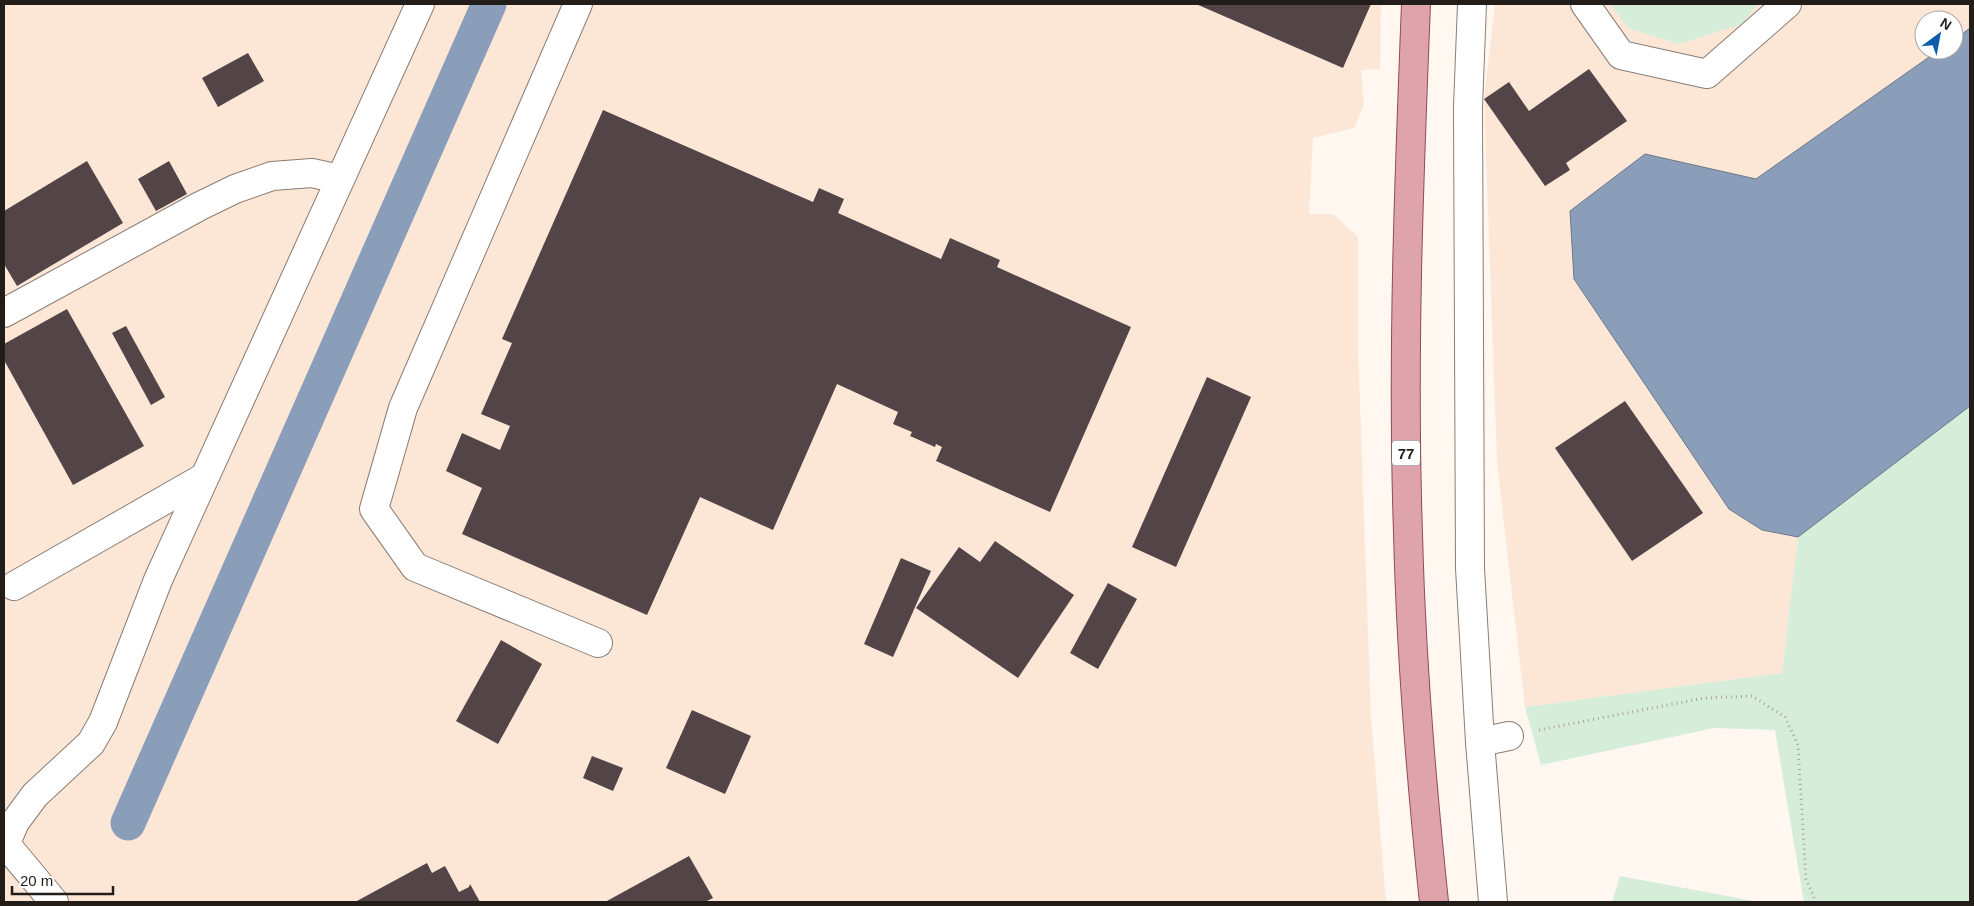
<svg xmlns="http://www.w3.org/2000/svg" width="1974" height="906" font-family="Arial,sans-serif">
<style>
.built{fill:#fce7d7}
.green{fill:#d6edda}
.water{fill:#8a9eba;stroke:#6b778a}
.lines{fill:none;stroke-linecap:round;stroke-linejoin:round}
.canal{stroke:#8a9eba;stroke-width:35}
.building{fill:#534448}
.minor-casing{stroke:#8a7d74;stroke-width:30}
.major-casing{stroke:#8f4c54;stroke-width:30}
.path{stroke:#aaa39d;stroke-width:3;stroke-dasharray:1 4;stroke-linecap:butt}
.minor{stroke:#fff;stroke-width:28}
.major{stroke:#dfa3ac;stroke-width:28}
.labels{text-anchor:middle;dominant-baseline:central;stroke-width:5;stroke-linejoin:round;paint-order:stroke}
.shield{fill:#fff;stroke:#64615e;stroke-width:1}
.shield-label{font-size:15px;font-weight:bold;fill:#221d19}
</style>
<rect width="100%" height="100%" fill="#fff7f0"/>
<g class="built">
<polygon points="4,4 1381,4 1380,69 1361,70 1364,104 1354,128 1313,138 1309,214 1333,214 1358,237 1358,347 1371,717 1386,902 4,902"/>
<polygon points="1495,4 1970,4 1970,28 1954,40 1954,20 1924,20 1924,50 1939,50 1756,179 1645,154 1762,530 1798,537 1782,673 1525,707 1497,462 1484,99"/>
</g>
<g class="green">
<polygon points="1610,4 1758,4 1742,24 1679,44 1628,28"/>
<polygon points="1970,406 1970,902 1804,902 1775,730 1714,728 1541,765 1525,707 1782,673 1798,537"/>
<polygon points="1620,876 1759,902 1612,902"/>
</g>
<polygon class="water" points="1970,28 1970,406 1798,537 1762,530 1729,509 1574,279 1570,211 1645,154 1756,179 1939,50 1954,50 1954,40"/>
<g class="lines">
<polyline class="canal" points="128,823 489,4"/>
</g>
<g class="building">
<polygon points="1196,4 1371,4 1343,68"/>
<polygon points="248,53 264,81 218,107 202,78"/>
<polygon points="1589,69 1627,121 1566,163 1570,170 1545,186 1484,99 1509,82 1529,111"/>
<polygon points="603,110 813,202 819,188 844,199 838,213 941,259 950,238 1000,260 997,267 1131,327 1050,512 936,461 942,447 936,444 935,447 910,436 912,432 893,424 898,412 837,384 773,530 700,497 647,615 462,534 482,488 446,471 462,433 500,450 510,426 481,414 512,343 502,339"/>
<polygon points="87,161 123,223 17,286 4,264 4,211"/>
<polygon points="169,161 187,194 156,211 138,179"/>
<polygon points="67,309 144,446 73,485 4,360 4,344"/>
<polygon points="126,326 165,397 151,405 112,333"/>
<polygon points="1207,377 1251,397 1176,567 1132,547"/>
<polygon points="1625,401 1703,513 1632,561 1555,448"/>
<polygon points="995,541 1074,595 1018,678 916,608 959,547 980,562"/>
<polygon points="901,558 931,571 893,657 864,644"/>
<polygon points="1108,583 1137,599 1098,669 1070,653"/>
<polygon points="501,640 542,664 498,744 456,721"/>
<polygon points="692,710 751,736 725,794 666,768"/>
<polygon points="592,756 623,768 613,791 583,778"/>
<polygon points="689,856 713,898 705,902 605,902"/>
<polygon points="427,863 432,873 445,866 459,892 469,887 470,884 480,902 355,902"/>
</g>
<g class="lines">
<g class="minor-casing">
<g id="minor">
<polyline points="578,4 403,408 374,509 415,567 598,643"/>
<polyline points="1472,4 1468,107 1470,568 1480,742 1493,902"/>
<polyline points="1585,4 1621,55 1707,74 1787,4"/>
<polyline points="4,313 200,206 235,189 272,176 312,173 339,179"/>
<polyline points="14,586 203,478"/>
<polyline points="1480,742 1509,736"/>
<polyline points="4,842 54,902"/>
<polyline points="6,843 15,822 35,795 91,743 103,722 158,580 420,4"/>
</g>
</g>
<g class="major-casing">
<path id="major" d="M1416,4C1409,180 1402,356 1408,533C1411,656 1421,779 1434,902"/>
</g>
<polyline class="path" points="1539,730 1704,698 1752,696 1785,717 1798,745 1806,879 1816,902"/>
<use href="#minor" class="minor"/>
<use href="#major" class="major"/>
</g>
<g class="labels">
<rect class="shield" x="1392" y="440.5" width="28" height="25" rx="4"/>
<g class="shield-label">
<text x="1406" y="453">77</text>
</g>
</g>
<rect width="1974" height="906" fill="none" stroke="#221d19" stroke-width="10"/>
<g transform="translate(1939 35) rotate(32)"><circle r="24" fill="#ffffff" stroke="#a7a5a3"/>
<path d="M0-4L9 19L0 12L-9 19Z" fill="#105dac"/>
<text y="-8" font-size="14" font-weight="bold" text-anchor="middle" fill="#221d19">N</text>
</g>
<path d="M12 886v8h101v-8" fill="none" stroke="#221d19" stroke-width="2.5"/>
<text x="20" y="886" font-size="15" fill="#221d19" stroke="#ffffff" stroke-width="4" paint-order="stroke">20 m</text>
</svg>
